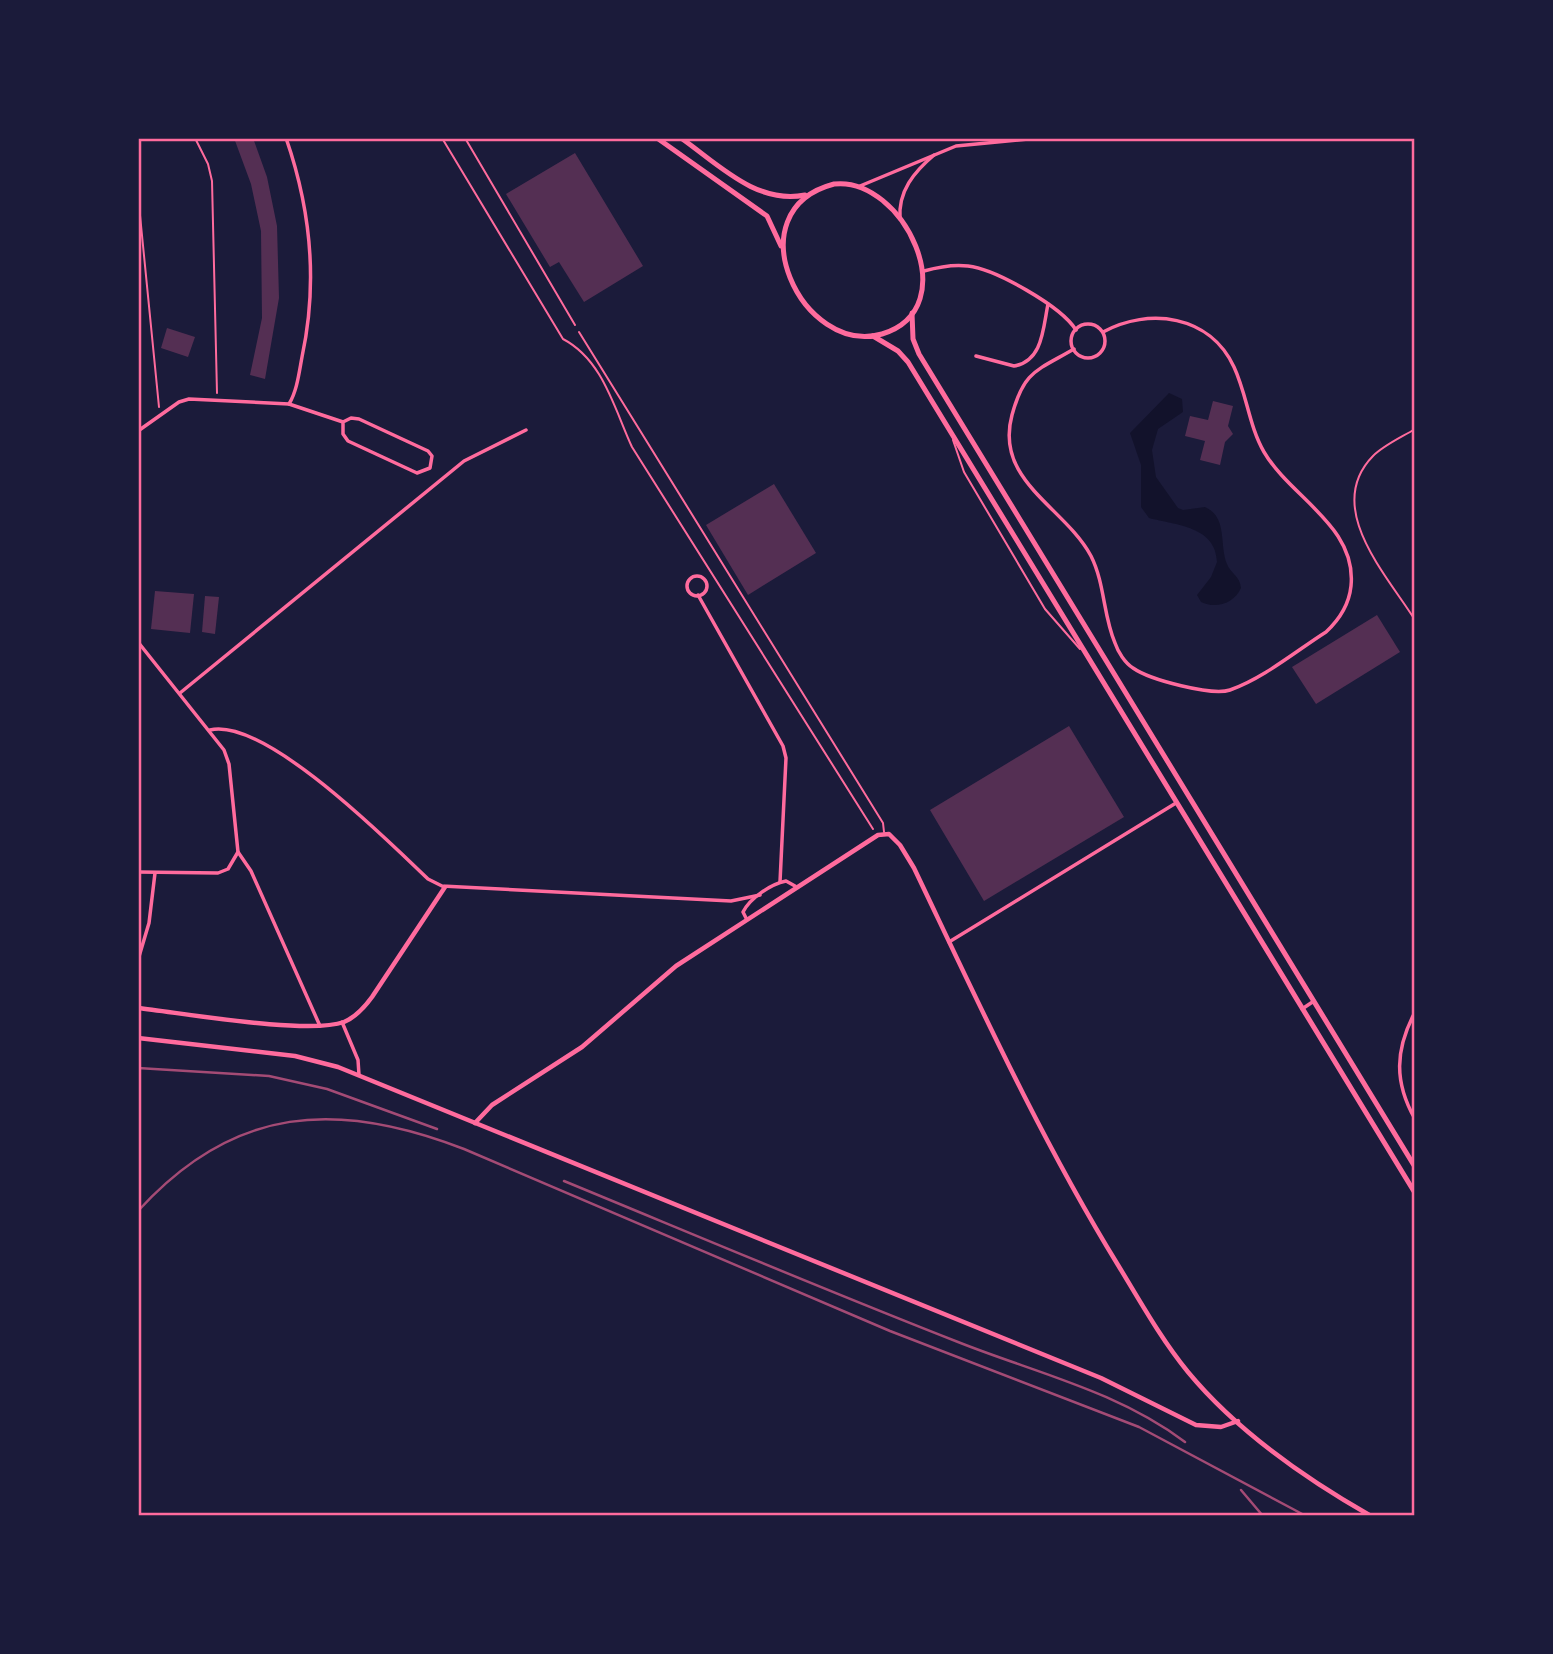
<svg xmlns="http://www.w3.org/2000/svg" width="1553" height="1654" font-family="Commissioner,sans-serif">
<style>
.water{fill:#12122b}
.building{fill:#542f53}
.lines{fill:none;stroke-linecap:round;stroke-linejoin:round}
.path{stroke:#ff6b9d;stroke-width:2}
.service{stroke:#ff6b9d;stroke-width:2}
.minor{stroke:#ff6b9d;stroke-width:3.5}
.tertiary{stroke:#ff6b9d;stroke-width:4.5}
.secondary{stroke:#ff6b9d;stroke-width:5}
.rail{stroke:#a44b75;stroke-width:2.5}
.neatline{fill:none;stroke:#ff6b9d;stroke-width:2.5}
</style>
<rect width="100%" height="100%" fill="#1b1b3a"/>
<path class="water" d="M1169,393L1182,399L1183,412L1158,429L1152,450L1156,477L1178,508L1183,510L1205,507C1228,517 1219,545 1227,564C1231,574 1240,576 1241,588C1234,604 1215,609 1201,602L1197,595L1211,577L1217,562C1216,526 1175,525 1149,518L1141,507V465L1130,433Z"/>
<g class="building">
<polygon points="234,138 253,138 267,177 277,226 279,298 265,379 250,375 262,318 261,231 251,184"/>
<polygon points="575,153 643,266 584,302 559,262 550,267 506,194"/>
<polygon points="167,328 195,337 188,357 161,348"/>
<polygon points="1213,401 1233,406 1228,426 1233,434 1225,442 1220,465 1200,460 1205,441 1185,436 1190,416 1208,420"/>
<polygon points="774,484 816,553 748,595 706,525"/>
<polygon points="155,591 194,594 190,633 151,629"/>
<polygon points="205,596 219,597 215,634 202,632"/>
<polygon points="1377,615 1400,652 1316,704 1292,667"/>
<polygon points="1069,726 1124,817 984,901 930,810"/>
</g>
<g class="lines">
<g class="path">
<polyline points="195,138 208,164 212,181 217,393"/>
<path d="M442,138L563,339C603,360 614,408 632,447L873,829"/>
<polyline points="138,195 159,407"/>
</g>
<g class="service">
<polyline points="465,138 575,325"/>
<polyline points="579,332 883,823 884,832"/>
<path d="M1415,429C1402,437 1384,445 1373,456C1323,507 1386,574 1415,620"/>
<polyline points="953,440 964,472 1045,609 1080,649"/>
</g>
<g class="minor">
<path d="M286,138C311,210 318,283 302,357C299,373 297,391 289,404"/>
<polyline points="860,186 956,146 1038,138"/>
<path d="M900,219C898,191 914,172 934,155"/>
<path d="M924,271C938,267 953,264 968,266C995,269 1061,306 1076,330"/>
<circle cx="1088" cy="341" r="17"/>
<path d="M1074,349C1036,371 1024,371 1012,415C994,481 1065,507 1091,556C1105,584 1103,615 1115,643C1118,652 1125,663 1133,668C1150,680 1212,696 1230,690C1264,678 1296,651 1326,632C1340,619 1349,605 1351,586C1357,526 1291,498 1264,452C1249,426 1247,395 1234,367C1210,315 1149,307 1103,332"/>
<path d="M976,356L1014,366C1043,361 1043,328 1048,304"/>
<polyline points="138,431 179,402 189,399 289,404 343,422 351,418 359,419 428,451 432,456 430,468 417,473 348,441 343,434 343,422"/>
<circle cx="697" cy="586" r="10"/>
<polyline points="698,595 783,746 786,758 780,882"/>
<polyline points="138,642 224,750 229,764 238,852 251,871 320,1026"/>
<polyline points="180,693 464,461 526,430"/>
<path d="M210,730C265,717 389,842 428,879L442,886L731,901L760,895"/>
<polyline points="138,872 218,873 228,869 238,852"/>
<path d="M746,918L743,912C750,898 771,884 786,881L795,886"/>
<polyline points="949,942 1176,803"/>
<polyline points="138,960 149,923 155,873"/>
<polyline points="1302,1009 1314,1001"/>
<path d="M1415,1012C1395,1050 1394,1082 1415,1119"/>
<polyline points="342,1022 358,1060 359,1075"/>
</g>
<g class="tertiary">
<path d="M138,1008C183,1013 307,1035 344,1022C356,1017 364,1008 372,997L445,887"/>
<polyline points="138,1038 295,1056 338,1067 1101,1378 1196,1425 1221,1427 1238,1421"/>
<path d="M475,1123L492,1105L582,1047L676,966L878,835L889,834L900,845L914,868C978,1002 1040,1138 1118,1265C1140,1301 1161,1339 1188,1372C1236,1430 1306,1479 1371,1516"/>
</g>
<g class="secondary">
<polyline points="657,138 767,216 781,246"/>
<path d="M681,138C718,164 757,205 805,195"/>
<path d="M834,184C903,176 967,308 882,334C803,357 732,211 834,184Z"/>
<polyline points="912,313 913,339 919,354 1415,1167"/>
<polyline points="873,336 898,351 908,362 1415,1193"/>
</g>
<g class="rail">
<polyline points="138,1068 269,1076 327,1089 437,1129"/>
<path d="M564,1181C695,1235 825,1290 958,1342C1036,1373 1117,1391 1185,1442"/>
<path d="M138,1211C234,1105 338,1100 464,1149L890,1331L1139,1427L1306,1516"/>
<polyline points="1241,1490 1263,1516"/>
</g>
</g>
<rect width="1553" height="1654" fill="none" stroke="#1b1b3a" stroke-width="280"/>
<rect x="140" y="140" width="1273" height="1374" class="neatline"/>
</svg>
